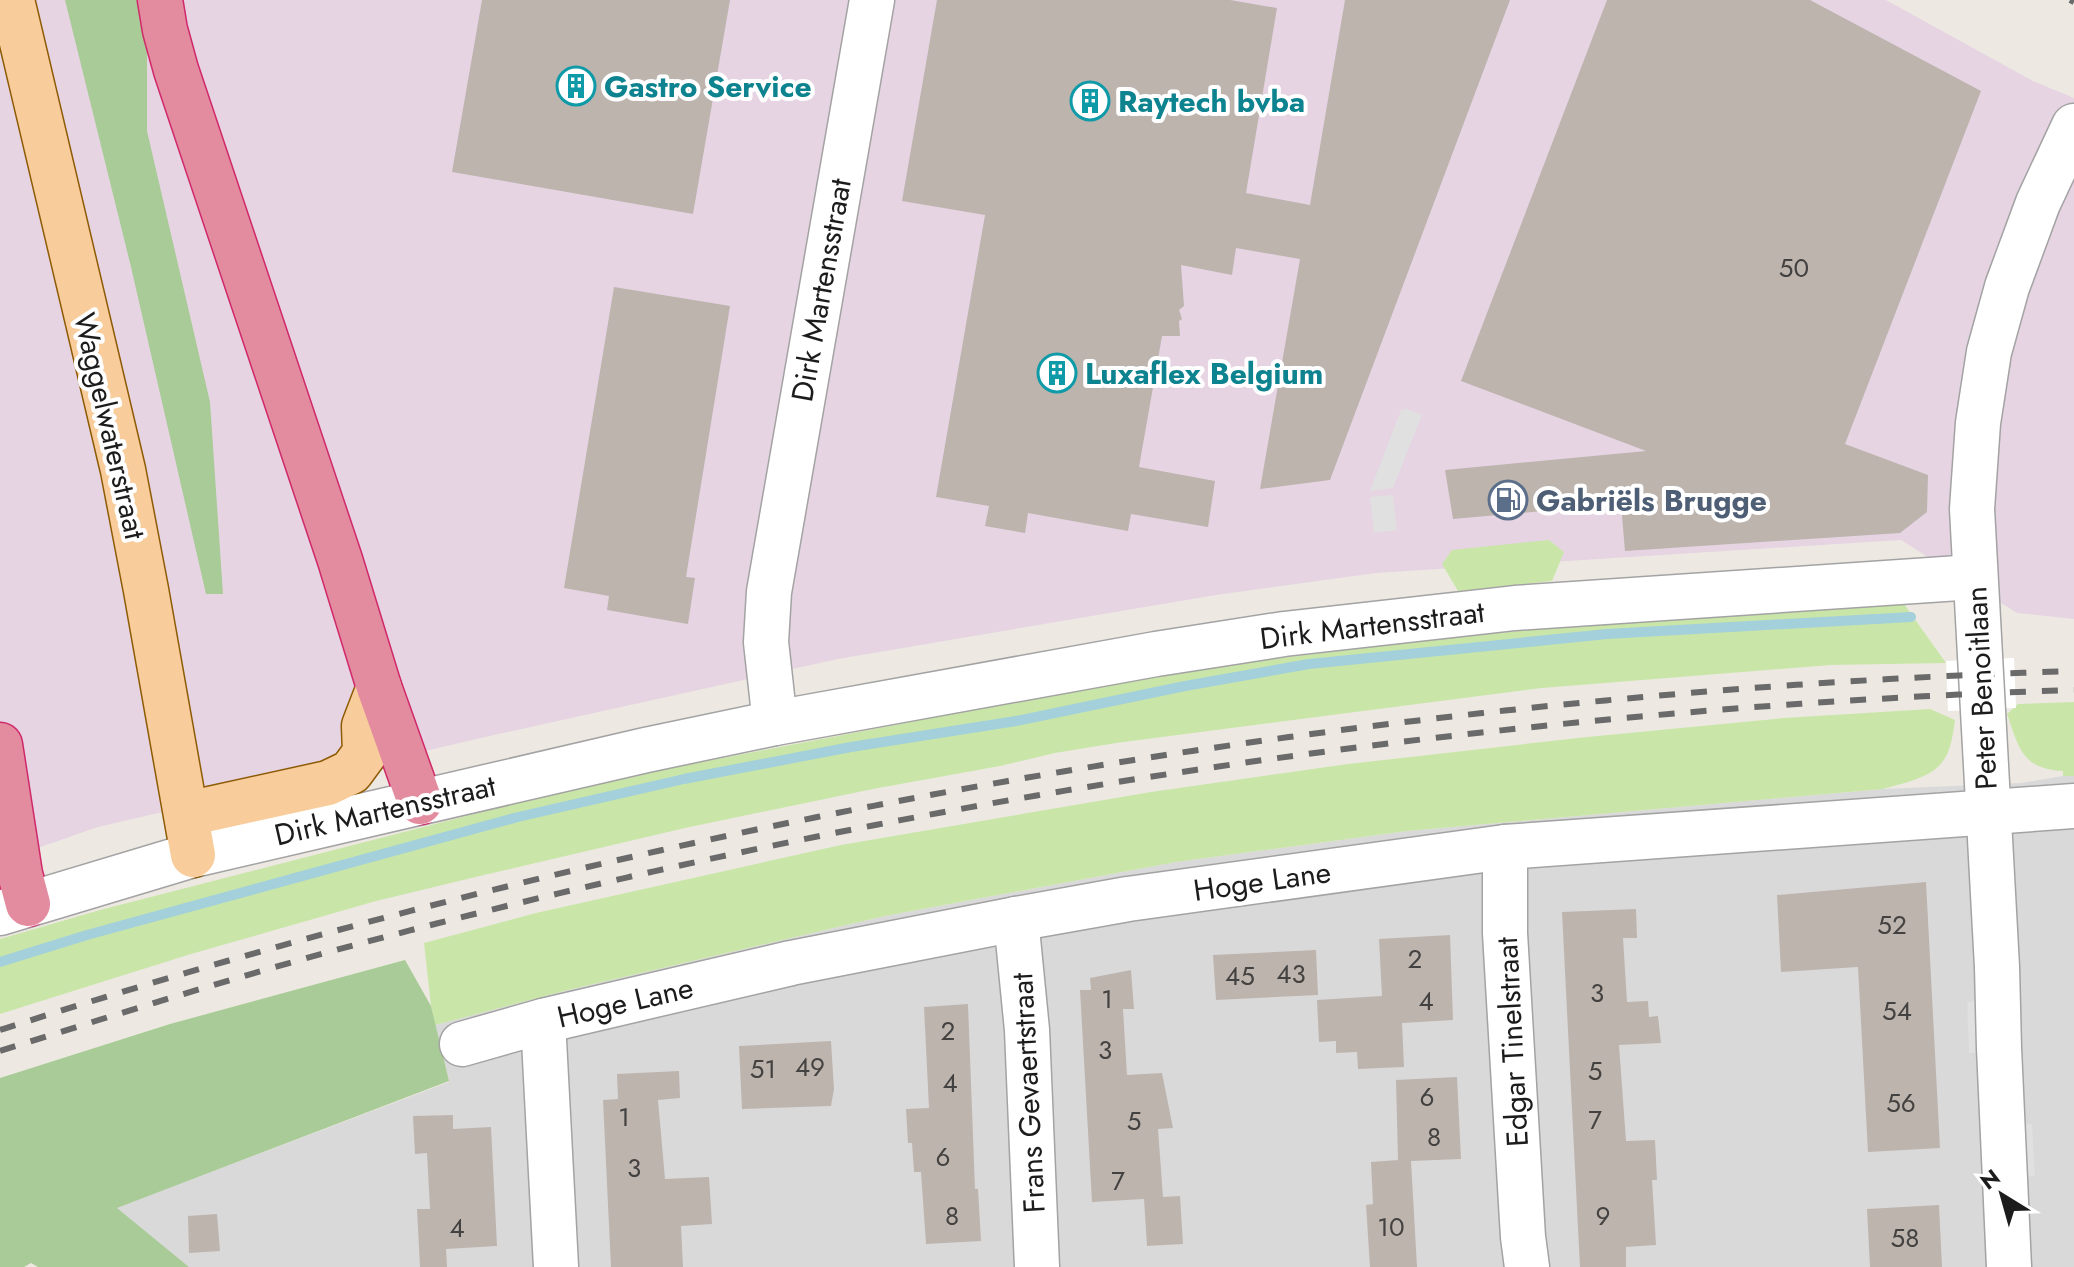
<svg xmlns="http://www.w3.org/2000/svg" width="2074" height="1267" font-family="Jost,sans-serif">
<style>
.residential{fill:#dad9d9}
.industrial{fill:#e6d4e3}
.grass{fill:#c9e6a8}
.forest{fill:#a9cb97}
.parking{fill:#e0e0e0}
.pier{fill:#fff}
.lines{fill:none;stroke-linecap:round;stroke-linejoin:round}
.stream{stroke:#a3d0da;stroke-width:10}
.building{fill:#bdb4ae}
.minor-casing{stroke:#a3a3a3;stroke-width:47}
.major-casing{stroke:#8e5b05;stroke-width:47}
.highway-casing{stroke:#d0296a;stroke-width:47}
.minor{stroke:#fff;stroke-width:44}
.major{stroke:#f8cc9b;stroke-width:44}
.highway{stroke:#e38b9f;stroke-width:44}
.rail{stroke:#6a6a6a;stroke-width:6;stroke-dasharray:16 16;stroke-linecap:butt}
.labels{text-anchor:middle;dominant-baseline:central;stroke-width:8;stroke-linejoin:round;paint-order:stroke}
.number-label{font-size:26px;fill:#444240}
.culture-label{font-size:30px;font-weight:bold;fill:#0d838f;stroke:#fff;text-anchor:start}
.street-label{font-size:30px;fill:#1c1c1c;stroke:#fff}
.service-label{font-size:30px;font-weight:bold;fill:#4e5e75;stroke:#fff;text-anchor:start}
</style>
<rect width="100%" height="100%" fill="#ede9e2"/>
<polygon class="residential" points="2063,776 2074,776 2074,1267 189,1267 116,1208 449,1082 435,1025 568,990 885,916 1176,862 1407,831 1883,789 2021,783"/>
<polygon class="industrial" points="0,0 1886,0 2033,81 2074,98 2074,619 2017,613 1901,540 1376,573 1216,595 838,659 481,738 98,827 0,861"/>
<g class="grass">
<polygon points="1549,540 1564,552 1552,581 1458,591 1442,564 1452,550"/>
<polygon points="1904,604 1946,663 1831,665 1542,688 1116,743 1055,753 1000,766 873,789 685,828 484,875 376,901 191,954 0,1014 0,939 100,910 603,781 1040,697 1247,662 1457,637 1551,628"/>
<path d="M2074,702V776H2063V771C2022,769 2019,748 2007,714L2018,704Z"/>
<path d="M1930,709L1955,720C1953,732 1952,747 1945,758C1934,778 1903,783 1883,789L1407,831L1176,862L885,916L568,990L435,1025L431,1006L424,943L536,913L841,845L1151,792L1348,764L1587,737L1784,718Z"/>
</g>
<g class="forest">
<polygon points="65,0 139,0 147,50 147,131 210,402 223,594 206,594 131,267"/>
<polygon points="405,960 431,1006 449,1081 117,1208 189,1267 38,1267 31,1263 24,1267 0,1267 0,1078 170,1024"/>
</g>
<g class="parking">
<polygon points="1407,409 1422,415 1393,488 1370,491 1401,410"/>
<polygon points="1393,495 1397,530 1374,533 1370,497"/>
<polygon points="1977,1001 1979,1053 1969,1053 1967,1002"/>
<polygon points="2032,1124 2035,1176 2025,1177 2022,1125"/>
</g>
<polygon class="pier" points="2014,658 2016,708 1948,711 1946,661"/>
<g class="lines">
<polyline class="stream" points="0,962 87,935 518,817 684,779 851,747 1016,721 1185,686 1309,664 1607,634 1911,617"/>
</g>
<g class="building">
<polygon points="482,0 730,0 693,214 452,172"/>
<polygon points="937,0 1230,0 1277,8 1246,193 1310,205 1345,0 1510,0 1330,480 1260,489 1300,259 1236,248 1232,275 1181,265 1184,306 1179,310 1182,319 1179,321 1180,336 1162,336 1139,467 1215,481 1208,527 1131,514 1128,531 1028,513 1025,533 985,526 989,506 936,497 985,215 902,201"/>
<polygon points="1607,0 1810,0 1981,91 1845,444 1928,475 1927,512 1900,533 1625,551 1621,504 1453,519 1445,470 1646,451 1461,381"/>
<polygon points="614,287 730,306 686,577 695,578 688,624 607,610 609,596 564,588"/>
<polygon points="1926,882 1940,1148 1868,1152 1858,967 1781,972 1777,895"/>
<polygon points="1636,909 1637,938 1623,938 1627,1002 1648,1001 1649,1017 1658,1016 1661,1043 1619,1045 1626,1141 1655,1140 1657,1180 1652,1180 1656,1245 1626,1247 1626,1267 1580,1267 1562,912"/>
<polygon points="1450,935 1453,1020 1402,1023 1404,1067 1358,1069 1357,1052 1336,1053 1336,1041 1319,1042 1317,1000 1382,996 1379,939"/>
<polygon points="1316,950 1318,995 1216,1000 1213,955"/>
<polygon points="1131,970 1134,1009 1123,1009 1127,1075 1162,1073 1173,1128 1158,1129 1163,1197 1180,1196 1183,1244 1147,1246 1144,1199 1092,1202 1080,990 1091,990 1090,978"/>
<polygon points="968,1004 975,1189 978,1189 981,1241 926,1244 921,1172 914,1172 912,1143 908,1143 906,1109 929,1108 924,1007"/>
<polygon points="831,1041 834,1089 831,1106 742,1109 739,1046"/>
<polygon points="679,1071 680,1098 658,1100 665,1179 709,1177 712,1224 681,1226 683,1267 611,1267 603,1100 618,1099 617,1074"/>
<polygon points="1457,1077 1461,1159 1411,1161 1417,1267 1370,1267 1366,1205 1373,1204 1371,1162 1398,1160 1396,1080"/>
<polygon points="453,1115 453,1129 491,1127 497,1246 446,1249 447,1267 420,1267 417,1209 430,1209 427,1153 415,1154 413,1116"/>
<polygon points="1939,1205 1942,1267 1870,1267 1867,1209"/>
<polygon points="217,1214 220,1251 189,1253 188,1216"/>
</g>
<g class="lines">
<g class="minor-casing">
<g id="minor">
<polyline points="775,723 766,642 769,592 872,0"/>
<polyline points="1505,847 1505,933 1523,1237 1527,1267"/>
<polyline points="0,913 193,855 646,750 775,723 1156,654 1284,634 1515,608 1974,577"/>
<polyline points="1016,919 1027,1030 1037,1267"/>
<polyline points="543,1021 556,1267"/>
<polyline points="462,1044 543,1021 791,963 1016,919 1128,899 1505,847 2074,806"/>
<polyline points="2009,1267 1999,1048 1997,967 1972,509 1978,423 1989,352 2007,287 2038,203 2074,126"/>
</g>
</g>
<g class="major-casing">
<g id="major">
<polyline points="12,0 123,470 146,590 193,855"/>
<polyline points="187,814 328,783 351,772 365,753 364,726 379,687"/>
</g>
</g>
<g class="highway-casing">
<g id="highway">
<polyline points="160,0 165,30 176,70 340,560 379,687 420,802"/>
<polyline points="0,745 20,874 28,904"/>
</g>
</g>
<use href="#minor" class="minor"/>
<use href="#major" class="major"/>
<use href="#highway" class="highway"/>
<g class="rail">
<polyline points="2070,0 2074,2"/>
<path d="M0,1030C670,815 1370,693 2074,671"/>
<path d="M0,1051C108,1017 216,983 325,953C895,798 1483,709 2074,690"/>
</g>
</g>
<defs>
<g id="building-ring" transform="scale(2)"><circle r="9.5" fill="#fff" stroke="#0f9aa8" stroke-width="1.5"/><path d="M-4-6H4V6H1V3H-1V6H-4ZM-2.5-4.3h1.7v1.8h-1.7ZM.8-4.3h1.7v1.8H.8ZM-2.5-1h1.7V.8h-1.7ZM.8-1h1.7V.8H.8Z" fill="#0f9aa8"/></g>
<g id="fuel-ring" transform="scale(2)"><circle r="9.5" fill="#fff" stroke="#5c6f8a" stroke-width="1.5"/><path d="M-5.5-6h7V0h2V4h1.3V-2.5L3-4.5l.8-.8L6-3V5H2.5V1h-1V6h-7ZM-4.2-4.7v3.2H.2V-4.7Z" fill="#5c6f8a"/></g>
</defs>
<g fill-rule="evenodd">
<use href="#building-ring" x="576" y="86"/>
<use href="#building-ring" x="1090" y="101"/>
<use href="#building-ring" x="1057" y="373"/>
<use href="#fuel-ring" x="1508" y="500"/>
</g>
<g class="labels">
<g class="number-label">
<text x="1794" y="268">50</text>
<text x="1892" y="925">52</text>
<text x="1415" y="959">2</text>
<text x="1291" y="974">43</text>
<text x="1240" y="976">45</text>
<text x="1597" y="993">3</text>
<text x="1107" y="999">1</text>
<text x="1426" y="1001">4</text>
<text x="1897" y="1011">54</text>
<text x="948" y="1031">2</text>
<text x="1105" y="1050">3</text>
<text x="810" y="1067">49</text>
<text x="763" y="1069">51</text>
<text x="1595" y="1071">5</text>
<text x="950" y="1083">4</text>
<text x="1427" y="1097">6</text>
<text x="1901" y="1103">56</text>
<text x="624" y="1117">1</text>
<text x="1595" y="1120">7</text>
<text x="1134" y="1121">5</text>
<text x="1434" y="1137">8</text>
<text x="943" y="1157">6</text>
<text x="634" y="1168">3</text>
<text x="1118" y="1181">7</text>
<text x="952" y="1216">8</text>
<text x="1603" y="1216">9</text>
<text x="1391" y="1227">10</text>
<text x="457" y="1228">4</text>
<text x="1905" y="1238">58</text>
</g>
<g class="culture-label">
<text x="604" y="86">Gastro Service</text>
<text x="1118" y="101">Raytech bvba</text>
<text x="1085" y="373">Luxaflex Belgium</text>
</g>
<g class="street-label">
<text transform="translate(821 290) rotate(-80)">Dirk Martensstraat</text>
<text transform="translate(110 426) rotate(77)">Waggelwaterstraat</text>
<text transform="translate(1372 625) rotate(-7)">Dirk Martensstraat</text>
<text transform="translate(1981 688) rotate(-93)">Peter Benoitlaan</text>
<text transform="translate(385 810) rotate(-13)">Dirk Martensstraat</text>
<text transform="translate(1262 881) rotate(-8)">Hoge Lane</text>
<text transform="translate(625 1002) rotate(-13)">Hoge Lane</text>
<text transform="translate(1512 1042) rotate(-93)">Edgar Tinelstraat</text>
<text transform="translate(1028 1093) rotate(-93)">Frans Gevaertstraat</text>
</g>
<g class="service-label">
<text x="1536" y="500">Gabriëls Brugge</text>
</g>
</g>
<g transform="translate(2002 1195) rotate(323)" stroke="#ffffff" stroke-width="6" paint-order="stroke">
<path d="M0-6L14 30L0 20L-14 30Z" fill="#1c1c1c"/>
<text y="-12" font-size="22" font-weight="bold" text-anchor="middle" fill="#1c1c1c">N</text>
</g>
</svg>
